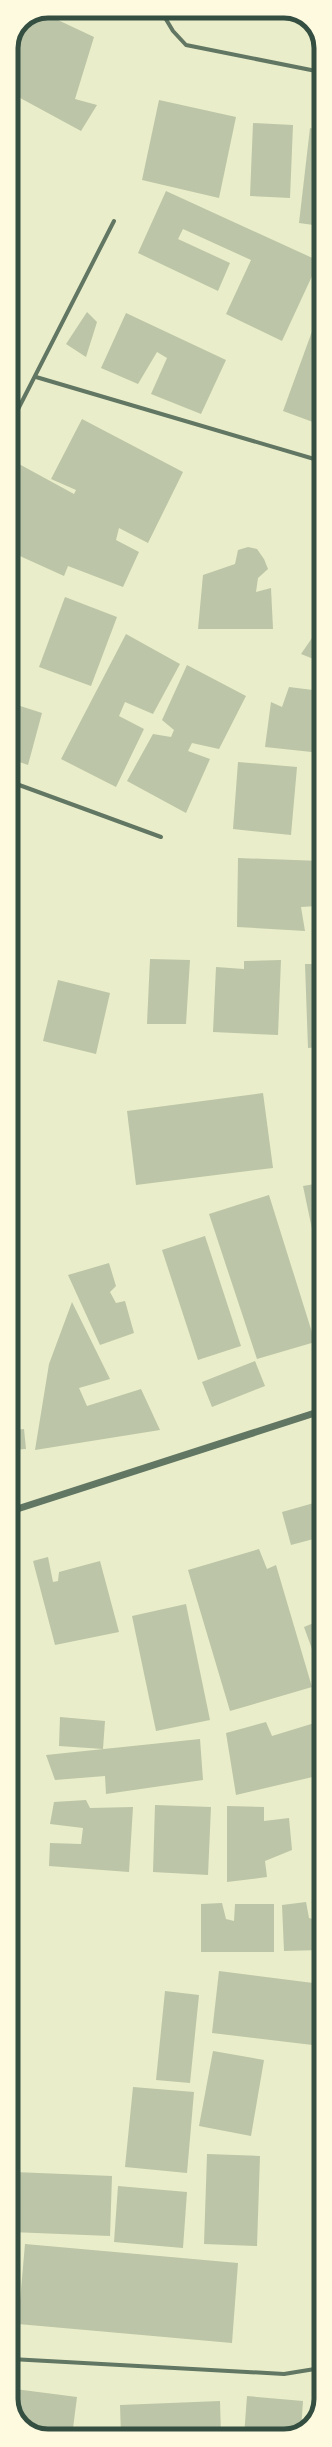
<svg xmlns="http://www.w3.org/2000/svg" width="332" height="2447" font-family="'Archivo Narrow',sans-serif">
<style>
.building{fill:#bcc5a7}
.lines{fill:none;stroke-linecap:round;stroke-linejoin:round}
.minor{stroke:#617663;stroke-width:4}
.tertiary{stroke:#617663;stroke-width:7}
.rim{fill:none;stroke:#344e41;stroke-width:5}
</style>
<rect width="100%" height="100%" fill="#e9edc9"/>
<g class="building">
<polygon points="43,13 94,37 75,99 97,105 81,131 11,93 11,48 22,22"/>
<polygon points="159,100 236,117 219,198 142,180"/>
<polygon points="253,123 293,125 290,198 250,196"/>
<polygon points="310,128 321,130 321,226 299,223"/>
<polygon points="166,191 319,261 282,341 226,314 251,260 183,229 178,239 230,263 218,291 138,253"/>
<polygon points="87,312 97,322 86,357 66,344"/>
<polygon points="126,313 226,360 201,414 151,394 167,358 157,352 138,384 101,368"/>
<polygon points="314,326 321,328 321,425 283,411"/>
<polygon points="11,336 20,341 11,357"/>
<polygon points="82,419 183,472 148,543 119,528 116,540 139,552 123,587 68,566 64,576 11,552 11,479 19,464 74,494 76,490 51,479"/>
<polygon points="248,547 257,549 264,559 268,569 258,578 256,592 271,588 273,629 198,629 203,575 235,564 238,550"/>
<polygon points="11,586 18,589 11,606"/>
<polygon points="65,597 117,617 91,686 39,667"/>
<polygon points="126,634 180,664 153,714 125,702 119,716 144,729 116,787 61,759"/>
<polygon points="312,638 321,641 321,662 301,654"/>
<polygon points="187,665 246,696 219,749 192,743 188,751 210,759 186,813 127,781 153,734 171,737 174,730 162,720"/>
<polygon points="289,687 321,691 321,753 265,747 271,702 282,707"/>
<polygon points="11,703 42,713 28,765 11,759"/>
<polygon points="238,762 297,767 291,835 233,829"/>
<polygon points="320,816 321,816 321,827 318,827"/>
<polygon points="238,858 321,861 321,924 317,906 301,907 305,931 237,927"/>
<polygon points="150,959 190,960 186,1024 147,1024"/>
<polygon points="281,960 278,1035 213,1032 216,967 244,969 244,961"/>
<polygon points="305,964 321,964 321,1047 308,1048"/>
<polygon points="58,980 110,993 96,1054 43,1041"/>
<polygon points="263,1093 273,1168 136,1185 127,1111"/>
<polygon points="321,1183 321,1266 320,1267 303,1186"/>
<polygon points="269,1195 315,1342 257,1359 209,1214"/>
<polygon points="205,1236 241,1346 198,1360 162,1250"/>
<polygon points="109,1263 116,1286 110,1292 116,1303 125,1301 134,1333 100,1345 68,1275"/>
<polygon points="72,1302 110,1379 79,1388 87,1406 141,1389 160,1430 35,1450 49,1364"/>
<polygon points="255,1361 265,1386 212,1407 202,1382"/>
<polygon points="24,1429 26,1449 11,1450 11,1430"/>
<polygon points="321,1501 321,1537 291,1545 282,1512"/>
<polygon points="259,1549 267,1569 276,1565 312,1687 230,1711 188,1570"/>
<polygon points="48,1557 53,1582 58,1581 59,1572 100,1561 119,1632 55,1645 33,1561"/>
<polygon points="186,1604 210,1720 156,1731 132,1616"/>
<polygon points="321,1620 321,1674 304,1627"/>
<polygon points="60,1717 105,1721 103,1749 59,1746"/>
<polygon points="321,1721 321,1775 236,1795 226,1733 266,1722 272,1736"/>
<polygon points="200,1739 203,1780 106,1794 105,1776 55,1780 46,1755"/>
<polygon points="86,1800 90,1808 133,1807 129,1872 49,1866 50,1843 81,1844 83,1828 50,1824 54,1802"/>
<polygon points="155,1805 211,1807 208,1875 153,1872"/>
<polygon points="227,1806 264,1807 264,1821 289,1818 292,1850 265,1861 267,1877 227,1882"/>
<polygon points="306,1902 309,1918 316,1920 319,1904 321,1904 321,1950 284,1951 282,1905"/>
<polygon points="222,1903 226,1919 234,1921 235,1904 274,1904 274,1952 201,1952 201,1904"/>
<polygon points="219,1971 321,1984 321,2046 212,2033"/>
<polygon points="165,1991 199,1995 190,2083 156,2080"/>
<polygon points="213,2051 264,2060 251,2136 199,2126"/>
<polygon points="133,2087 194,2092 187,2173 125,2167"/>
<polygon points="207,2154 260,2156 257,2246 204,2244"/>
<polygon points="14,2172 112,2176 110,2236 11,2232"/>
<polygon points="118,2186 187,2192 183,2248 114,2242"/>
<polygon points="25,2244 238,2263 232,2343 18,2324"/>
<polygon points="15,2389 77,2397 72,2436 43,2436 22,2425 13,2408"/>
<polygon points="247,2396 303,2401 301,2430 289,2436 244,2436"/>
<polygon points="220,2401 221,2436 121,2436 120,2405"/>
</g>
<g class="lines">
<g class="minor">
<polyline points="161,11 173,31 186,45 321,72"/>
<polyline points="36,377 321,461"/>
<polyline points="11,423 114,221"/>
<polyline points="11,782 161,837"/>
<polyline points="11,2359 284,2374 321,2368"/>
</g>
<polyline class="tertiary" points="11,1511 321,1411"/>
</g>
<path d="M0 0H332V2447H0ZM48 18H284A30 30 0 0 1 314 48V2399A30 30 0 0 1 284 2429H48A30 30 0 0 1 18 2399V48A30 30 0 0 1 48 18Z" fill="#fefae0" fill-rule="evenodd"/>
<path class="rim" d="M48 18H284A30 30 0 0 1 314 48V2399A30 30 0 0 1 284 2429H48A30 30 0 0 1 18 2399V48A30 30 0 0 1 48 18Z"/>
</svg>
